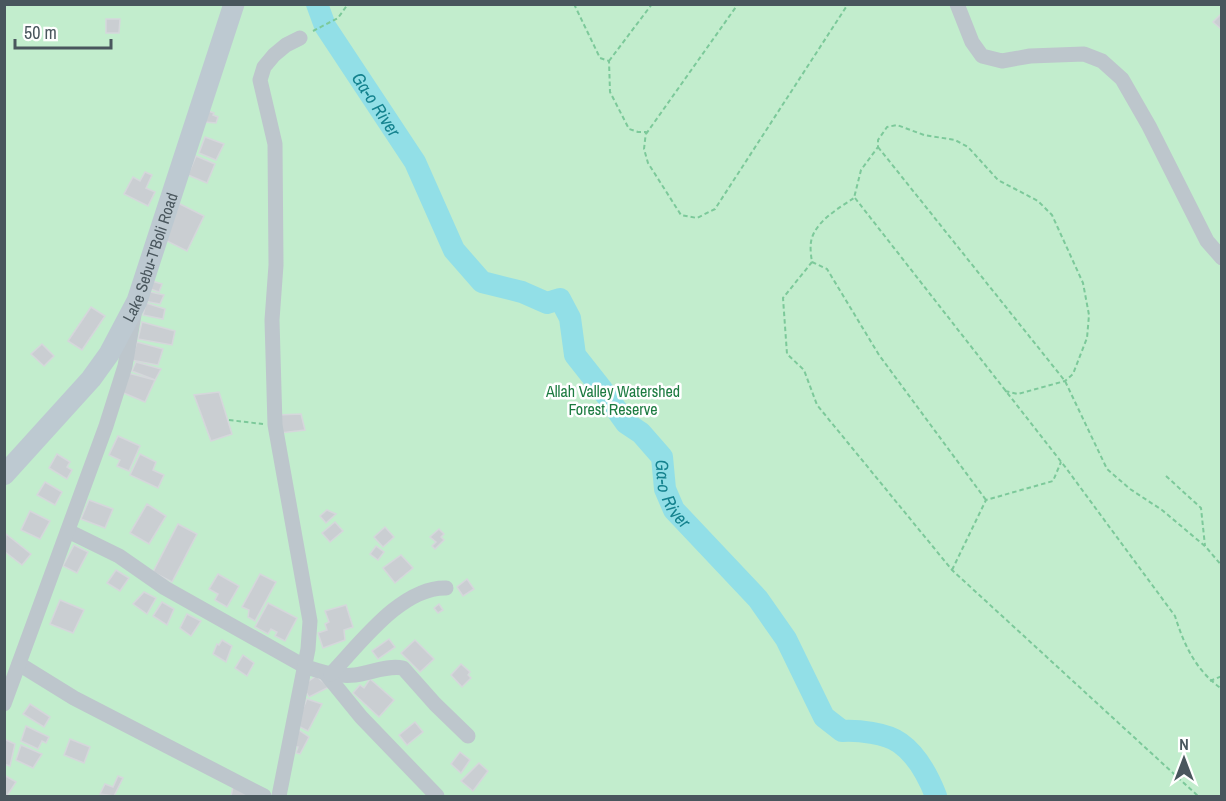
<svg xmlns="http://www.w3.org/2000/svg" width="1226" height="801" font-family="'Archivo Narrow',sans-serif">
<style>
.green{fill:#c2edcd}
.lines{fill:none;stroke-linecap:round;stroke-linejoin:round}
.river{stroke:#92dfe7;stroke-width:22}
.building{fill:#caced2;stroke:#d5d7db;stroke-width:1.5}
.path{stroke:#7cc99a;stroke-width:2;stroke-dasharray:4.5 3;stroke-linecap:butt}
.minor{stroke:#bdc6cc;stroke-width:15}
.secondary{stroke:#bdc9d1;stroke-width:21}
.labels{text-anchor:middle;dominant-baseline:central;stroke-width:5;stroke-linejoin:round;paint-order:stroke}
.street-label{font-size:16px;fill:#49565d;stroke:#fff}
.park-label{font-size:16px;fill:#1d7b41;stroke:#fff}
.water-label{font-size:18px;font-style:italic;fill:#14828e;stroke:#fff}
</style>
<rect width="100%" height="100%" fill="#f2f0f0"/>
<rect class="green" x="5" y="5" width="1216" height="791"/>
<g class="lines">
<path class="river" id="s1" d="M317,4L325,26L415,162L454,250L482,282L522,292L547,303L560,299L570,318L575,355L601,388L626,423L641,433L662,457L665,489L674,510L758,599L786,639L824,717L842,731C857,730 887,733 900,743C917,755 929,778 936,796"/>
</g>
<g class="building">
<polygon points="1221,14 1222,15 1221,29 1213,22"/>
<polygon points="106,19 120,19 119,33 106,33"/>
<polygon points="208,111 214,113 213,115 218,117 216,123 205,122"/>
<polygon points="205,137 224,144 216,160 199,153"/>
<polygon points="196,156 215,164 207,183 188,175"/>
<polygon points="145,172 152,175 146,188 155,192 148,206 124,194 133,177 140,181"/>
<polygon points="178,203 204,216 187,251 161,238"/>
<polygon points="149,280 162,284 159,292 145,287"/>
<polygon points="146,291 164,295 160,304 144,301"/>
<polygon points="146,303 165,309 163,319 143,315"/>
<polygon points="91,307 105,316 82,350 68,341"/>
<polygon points="142,322 175,331 172,345 138,339"/>
<polygon points="137,342 163,349 158,365 131,360"/>
<polygon points="42,344 54,356 44,366 31,354"/>
<polygon points="136,362 161,369 155,380 132,371"/>
<polygon points="124,372 155,380 145,402 119,391"/>
<polygon points="219,392 232,434 211,441 194,395"/>
<polygon points="301,414 305,430 280,433 277,415"/>
<polygon points="118,436 140,446 129,471 117,466 120,460 109,455"/>
<polygon points="57,454 70,462 67,467 72,470 67,479 49,468"/>
<polygon points="140,454 156,462 153,470 164,475 158,488 130,475"/>
<polygon points="45,482 62,492 55,505 37,495"/>
<polygon points="89,500 113,509 105,528 81,519"/>
<polygon points="147,504 166,516 149,544 130,533"/>
<polygon points="327,510 336,514 326,523 320,516"/>
<polygon points="30,511 50,521 40,539 21,530"/>
<polygon points="335,522 343,531 330,542 322,533"/>
<polygon points="178,524 197,534 172,582 153,572"/>
<polygon points="385,527 394,537 383,547 374,537"/>
<polygon points="439,529 444,534 441,537 444,540 435,549 432,546 436,542 430,537"/>
<polygon points="6,534 31,554 22,565 4,551"/>
<polygon points="74,545 88,552 77,573 63,566"/>
<polygon points="376,546 384,552 378,560 370,554"/>
<polygon points="401,555 413,568 395,583 383,568"/>
<polygon points="116,570 129,578 120,591 107,583"/>
<polygon points="218,574 239,586 227,607 215,600 218,594 209,589"/>
<polygon points="260,574 276,582 255,621 248,617 249,610 242,607"/>
<polygon points="467,579 474,589 463,596 457,587"/>
<polygon points="144,592 156,598 147,614 133,604"/>
<polygon points="60,600 84,610 73,633 50,624"/>
<polygon points="162,602 174,609 167,625 153,616"/>
<polygon points="268,603 297,618 285,641 275,636 277,632 271,629 268,634 255,627"/>
<polygon points="439,604 443,610 438,613 434,608"/>
<polygon points="346,605 353,627 344,630 345,640 323,648 318,633 327,630 325,624 329,622 325,611"/>
<polygon points="187,614 201,621 191,636 180,628"/>
<polygon points="389,639 395,647 378,659 372,651"/>
<polygon points="222,640 232,646 226,662 213,654 217,644 219,645"/>
<polygon points="415,640 434,659 420,672 401,653"/>
<polygon points="243,655 254,663 247,676 235,668"/>
<polygon points="461,664 470,672 468,675 471,678 462,687 451,675"/>
<polygon points="316,676 329,687 309,697 302,686"/>
<polygon points="370,679 394,700 379,717 353,693 360,685 364,688"/>
<polygon points="307,699 322,704 308,731 296,725"/>
<polygon points="30,704 50,717 44,727 23,714"/>
<polygon points="415,722 423,732 407,745 399,735"/>
<polygon points="26,726 49,737 46,743 42,741 38,749 21,741"/>
<polygon points="297,729 309,737 300,754 296,753 298,747 293,746"/>
<polygon points="4,739 15,744 10,766 4,764"/>
<polygon points="70,739 90,747 84,763 64,755"/>
<polygon points="21,745 42,754 33,768 16,760"/>
<polygon points="460,752 470,760 461,773 451,764"/>
<polygon points="479,763 488,771 473,791 461,781"/>
<polygon points="4,775 16,782 7,796 4,796"/>
<polygon points="118,776 123,778 114,796 100,794 105,784 113,787"/>
<polygon points="233,787 251,796 231,796"/>
</g>
<g class="lines">
<g class="path">
<polyline points="574,4 600,58 609,61 610,92 629,129 638,132 646,132 644,149 648,163 681,215 697,218 715,209 848,4"/>
<polyline points="313,31 338,18 348,4"/>
<polyline points="609,61 652,4"/>
<polyline points="646,134 738,4"/>
<polyline points="878,147 1065,381 1107,469 1130,489 1162,510 1206,547 1222,566"/>
<path d="M855,198L1066,468L1175,616C1184,645 1196,671 1222,689"/>
<polyline points="812,262 827,269 879,355 986,500"/>
<path d="M1005,391L1018,394L1065,381L1073,374L1087,338L1089,315L1083,283L1052,215L1038,201L998,180L968,147L955,140L924,135L897,125L887,127L878,140V147L861,170L854,198C839,208 814,222 811,242C810,248 811,256 812,262L783,298L787,354L804,370L817,405L952,570L1198,796"/>
<polyline points="229,420 263,424"/>
<polyline points="1166,476 1201,508 1205,546"/>
<polyline points="952,570 986,500 1053,481 1061,462"/>
<polyline points="1210,681 1222,676"/>
</g>
<g class="minor">
<polyline points="957,4 972,42 982,56 1002,61 1030,56 1084,54 1102,61 1122,79 1149,126 1207,241 1222,258"/>
<path d="M68,531L119,556L165,588L304,666C321,672 337,677 355,675C371,673 387,665 403,668L435,704L468,736"/>
<polyline points="19,664 74,698 264,796"/>
<polyline points="326,674 361,717 437,796"/>
<path d="M331,674C360,644 401,587 446,588"/>
<polyline points="4,704 106,426 125,366 134,315"/>
<polyline points="279,796 308,649 310,621 275,425 272,320 276,265 275,144 260,80 264,67 274,55 286,45 300,38"/>
</g>
<path class="secondary" id="s2" d="M4,475L91,379L109,354L137,301L234,4"/>
</g>
<g class="labels">
<g class="street-label">
<text stroke="none"><textPath href="#s2" startOffset="266">Lake Sebu-T'Boli Road</textPath></text>
</g>
<g class="park-label">
<text x="613" y="391">Allah Valley Watershed<tspan x="613" dy="18">Forest Reserve</tspan></text>
</g>
<g class="water-label">
<text stroke="none"><textPath href="#s1" startOffset="117">Ga-o River</textPath></text>
<text stroke="none"><textPath href="#s1" startOffset="640">Ga-o River</textPath></text>
</g>
</g>
<rect width="1226" height="801" fill="none" stroke="#49565d" stroke-width="12"/>
<g transform="translate(1184 759)" stroke="#ffffff" stroke-width="4.5" paint-order="stroke">
<path d="M0-4.5L10 22L0 15L-10 22Z" fill="#49565d"/>
<text y="-9" font-size="16" font-weight="bold" text-anchor="middle" fill="#49565d">N</text>
</g>
<path d="M15 39v9h96v-9" fill="none" stroke="#49565d" stroke-width="3"/>
<text x="24" y="39" font-size="18" fill="#49565d" stroke="#ffffff" stroke-width="4.5" paint-order="stroke">50 m</text>
</svg>
